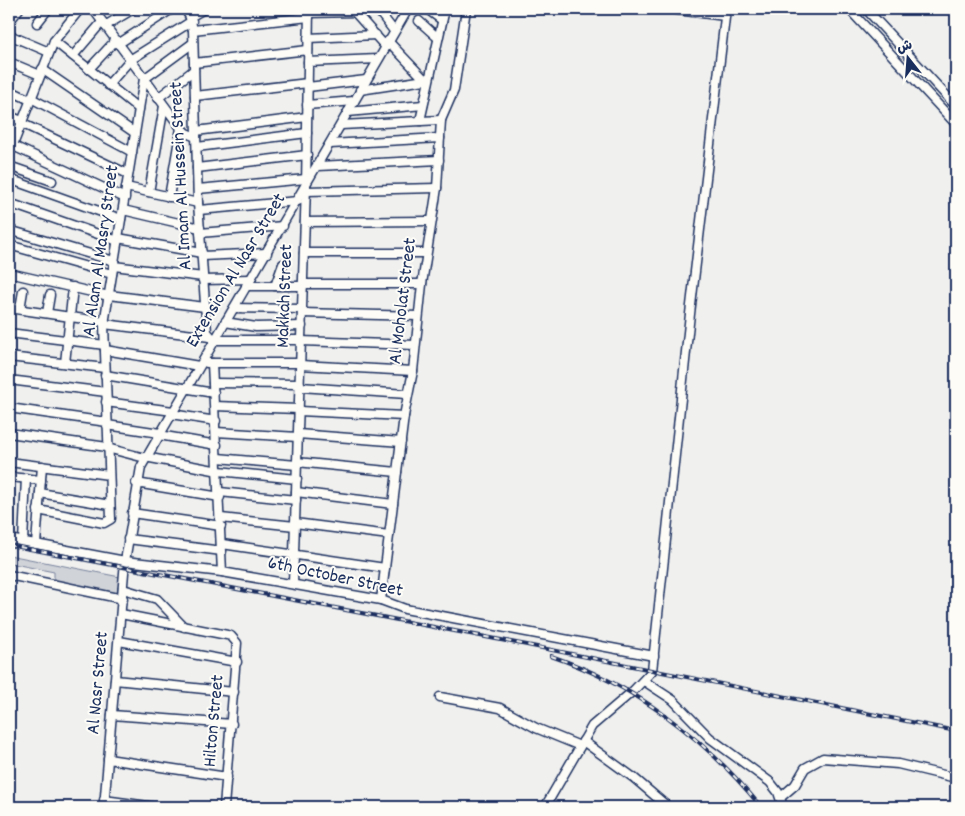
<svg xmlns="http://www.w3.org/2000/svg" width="965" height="816" font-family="Dekko,'Playpen Sans Arabic',sans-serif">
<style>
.green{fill:#d0d3d8;stroke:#76819b}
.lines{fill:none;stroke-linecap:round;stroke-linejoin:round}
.minor-casing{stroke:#1b2f5e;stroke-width:11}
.minor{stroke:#fdfcf7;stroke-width:8}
.rail-casing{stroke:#1b2f5e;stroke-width:4}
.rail{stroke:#fdfcf7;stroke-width:2;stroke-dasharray:5.5;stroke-linecap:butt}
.labels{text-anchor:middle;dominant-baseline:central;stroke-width:4;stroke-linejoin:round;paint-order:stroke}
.street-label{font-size:19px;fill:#1b2f5e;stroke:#fdfcf7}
</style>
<rect width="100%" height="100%" fill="#f0f0ee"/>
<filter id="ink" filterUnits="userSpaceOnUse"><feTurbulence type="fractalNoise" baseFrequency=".02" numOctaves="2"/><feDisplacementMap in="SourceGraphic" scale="10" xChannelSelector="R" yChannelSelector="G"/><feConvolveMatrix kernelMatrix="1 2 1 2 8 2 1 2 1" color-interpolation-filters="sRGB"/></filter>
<g filter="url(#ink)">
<polygon class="green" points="9,555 120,577 117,593 54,581 54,572 9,563"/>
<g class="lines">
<g class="minor-casing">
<g id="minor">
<polyline points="93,9 181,128 186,133 196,137"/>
<polyline points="185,9 190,17 193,30 198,203 207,332 214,340 301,340"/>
<polyline points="352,9 385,46"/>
<polyline points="377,9 394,31"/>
<polyline points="427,9 442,20"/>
<polyline points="669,9 725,16"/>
<polyline points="849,9 956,124"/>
<polyline points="866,9 956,106"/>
<polyline points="309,13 355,12"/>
<polyline points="190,17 204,9"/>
<polyline points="12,18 19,9"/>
<polyline points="419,21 438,38"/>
<polyline points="37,23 48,9"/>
<polyline points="105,26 133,9"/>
<polyline points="193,30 309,17"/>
<polyline points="9,35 49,52"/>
<polyline points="308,38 376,35"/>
<polyline points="54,41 139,109"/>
<polyline points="388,41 428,83"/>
<polyline points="118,44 172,9"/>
<polyline points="73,56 102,22"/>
<polyline points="9,62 40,75"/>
<polyline points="308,62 378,59"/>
<polyline points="194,63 308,50"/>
<polyline points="42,69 135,133"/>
<polyline points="89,69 116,40"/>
<polyline points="108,85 130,60 192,21"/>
<polyline points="308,87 366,80"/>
<polyline points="9,90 30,100"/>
<polyline points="360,90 425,80"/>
<polyline points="195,96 308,83"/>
<polyline points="31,98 132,152"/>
<polyline points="158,98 194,70"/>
<polyline points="307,105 354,101"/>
<polyline points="348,112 423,105"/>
<polyline points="9,116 22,121"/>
<polyline points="420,121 445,9"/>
<polyline points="21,123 128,174"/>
<polyline points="341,125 441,120"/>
<polyline points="196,131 307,117"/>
<polyline points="9,144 125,198"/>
<polyline points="330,144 440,138"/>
<polyline points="197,147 307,133"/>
<polyline points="9,155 54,41 80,9"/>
<polyline points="9,166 52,181"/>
<polyline points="318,166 439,160"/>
<polyline points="197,168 307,155"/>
<polyline points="9,179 121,219"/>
<polyline points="126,187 198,203"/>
<polyline points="198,189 306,179"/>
<polyline points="306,191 437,188"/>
<polyline points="149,192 164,106"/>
<polyline points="169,197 181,128"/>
<polyline points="9,203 118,241"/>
<polyline points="123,210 200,228"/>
<polyline points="199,210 298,201"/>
<polyline points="305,222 430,221"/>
<polyline points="9,230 114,261"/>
<polyline points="200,233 283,226"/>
<polyline points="118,238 202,253"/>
<polyline points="9,245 112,274"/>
<polyline points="304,253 426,253"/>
<polyline points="202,256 267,253"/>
<polyline points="114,266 203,277"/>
<polyline points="9,273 109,296"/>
<polyline points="203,280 251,279"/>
<polyline points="303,284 422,284"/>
<polyline points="246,286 303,286"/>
<polyline points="275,286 283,264"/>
<polyline points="109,295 205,307"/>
<polyline points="9,308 105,322"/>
<polyline points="234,308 302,309"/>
<polyline points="20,309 23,291"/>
<polyline points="47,313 50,295"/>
<polyline points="302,313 418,316"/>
<polyline points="225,322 256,327 302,326"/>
<polyline points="104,324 210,337"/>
<polyline points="9,333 105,345"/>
<polyline points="301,341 415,345"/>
<polyline points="105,350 199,366"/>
<polyline points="9,357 105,368"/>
<polyline points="65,363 73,287"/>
<polyline points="207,363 300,363"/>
<polyline points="212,363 222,572"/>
<polyline points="300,365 413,371"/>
<polyline points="105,375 214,393"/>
<polyline points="9,380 106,392"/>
<polyline points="213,383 300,384"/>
<polyline points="300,387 407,394"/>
<polyline points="106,402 173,411"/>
<polyline points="215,406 299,409"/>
<polyline points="9,408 107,422"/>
<polyline points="299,411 404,416"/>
<polyline points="171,414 216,421"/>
<polyline points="107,425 160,433"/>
<polyline points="216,432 298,437"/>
<polyline points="9,433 107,447"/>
<polyline points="298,434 401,442"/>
<polyline points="159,435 217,445"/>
<polyline points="107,448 145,458"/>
<polyline points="145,457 219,471 297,479"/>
<polyline points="218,458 297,465"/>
<polyline points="9,462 109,475"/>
<polyline points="297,462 397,472"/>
<polyline points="9,477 41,480"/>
<polyline points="136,483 220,497"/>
<polyline points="220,492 296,500"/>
<polyline points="296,492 393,504"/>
<polyline points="40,493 110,505"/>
<polyline points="38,510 104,523 111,519 104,324 139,109 144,79 193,43"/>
<polyline points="132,513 221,526"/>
<polyline points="221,518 295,526"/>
<polyline points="295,523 389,535"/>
<polyline points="9,539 125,561 222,572 381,600 405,609 654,656"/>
<polyline points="128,539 222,551"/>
<polyline points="23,542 26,478"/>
<polyline points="36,544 42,466"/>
<polyline points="222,544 385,568"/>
<polyline points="9,575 123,599"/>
<polyline points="293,584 306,186 309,9"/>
<polyline points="123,589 157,599 184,627"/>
<polyline points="381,600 404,416 413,371 422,284 437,188 441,120 454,90 466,9"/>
<polyline points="121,614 227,635 231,636 237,643 224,807"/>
<polyline points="119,641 237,662"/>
<polyline points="115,680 234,692"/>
<polyline points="644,681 673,700 710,738 770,782 778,792 783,807"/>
<polyline points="440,697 500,708 536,728 580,746"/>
<polyline points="112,715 232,724"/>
<polyline points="583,741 634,778 668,807"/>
<polyline points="108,759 227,777"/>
<polyline points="781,797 795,785 805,768 823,758 898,764 956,778"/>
<polyline points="104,800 156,807"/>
<polyline points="104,807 125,561 141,467 408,9"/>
<polyline points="545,807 592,726 633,691 652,671 690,314 726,9"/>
</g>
</g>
<use href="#minor" class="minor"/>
<g class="rail-casing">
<g id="rail">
<polyline points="9,545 527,645 956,731"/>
<path d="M551,656C634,684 706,739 761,807"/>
</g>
</g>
<use href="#rail" class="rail"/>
</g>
</g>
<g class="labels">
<g class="street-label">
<text transform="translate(182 176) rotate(-93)">Al Imam Al Hussein Street</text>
<text transform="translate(102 251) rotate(-82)">Al Alam Al Masry Street</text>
<text transform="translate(237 271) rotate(-59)">Extension Al Nasr Street</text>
<text transform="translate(286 296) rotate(-88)">Makkah Street</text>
<text transform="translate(404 301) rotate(-83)">Al Moholat Street</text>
<text transform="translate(335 578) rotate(12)">6th October Street</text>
<text transform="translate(99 683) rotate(-85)">Al Nasr Street</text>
<text transform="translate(215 721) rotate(-85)">Hilton Street</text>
</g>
</g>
<rect width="965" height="816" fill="none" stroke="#fdfcf7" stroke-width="30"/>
<rect x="15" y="15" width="935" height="786" fill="none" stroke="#1b2f5e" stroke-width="2" filter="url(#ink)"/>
<g transform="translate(908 58) rotate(343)" stroke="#fdfcf7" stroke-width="4" paint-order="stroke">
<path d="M0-4L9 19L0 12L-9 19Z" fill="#1b2f5e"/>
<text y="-8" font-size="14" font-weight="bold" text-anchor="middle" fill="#1b2f5e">ش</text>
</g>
</svg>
